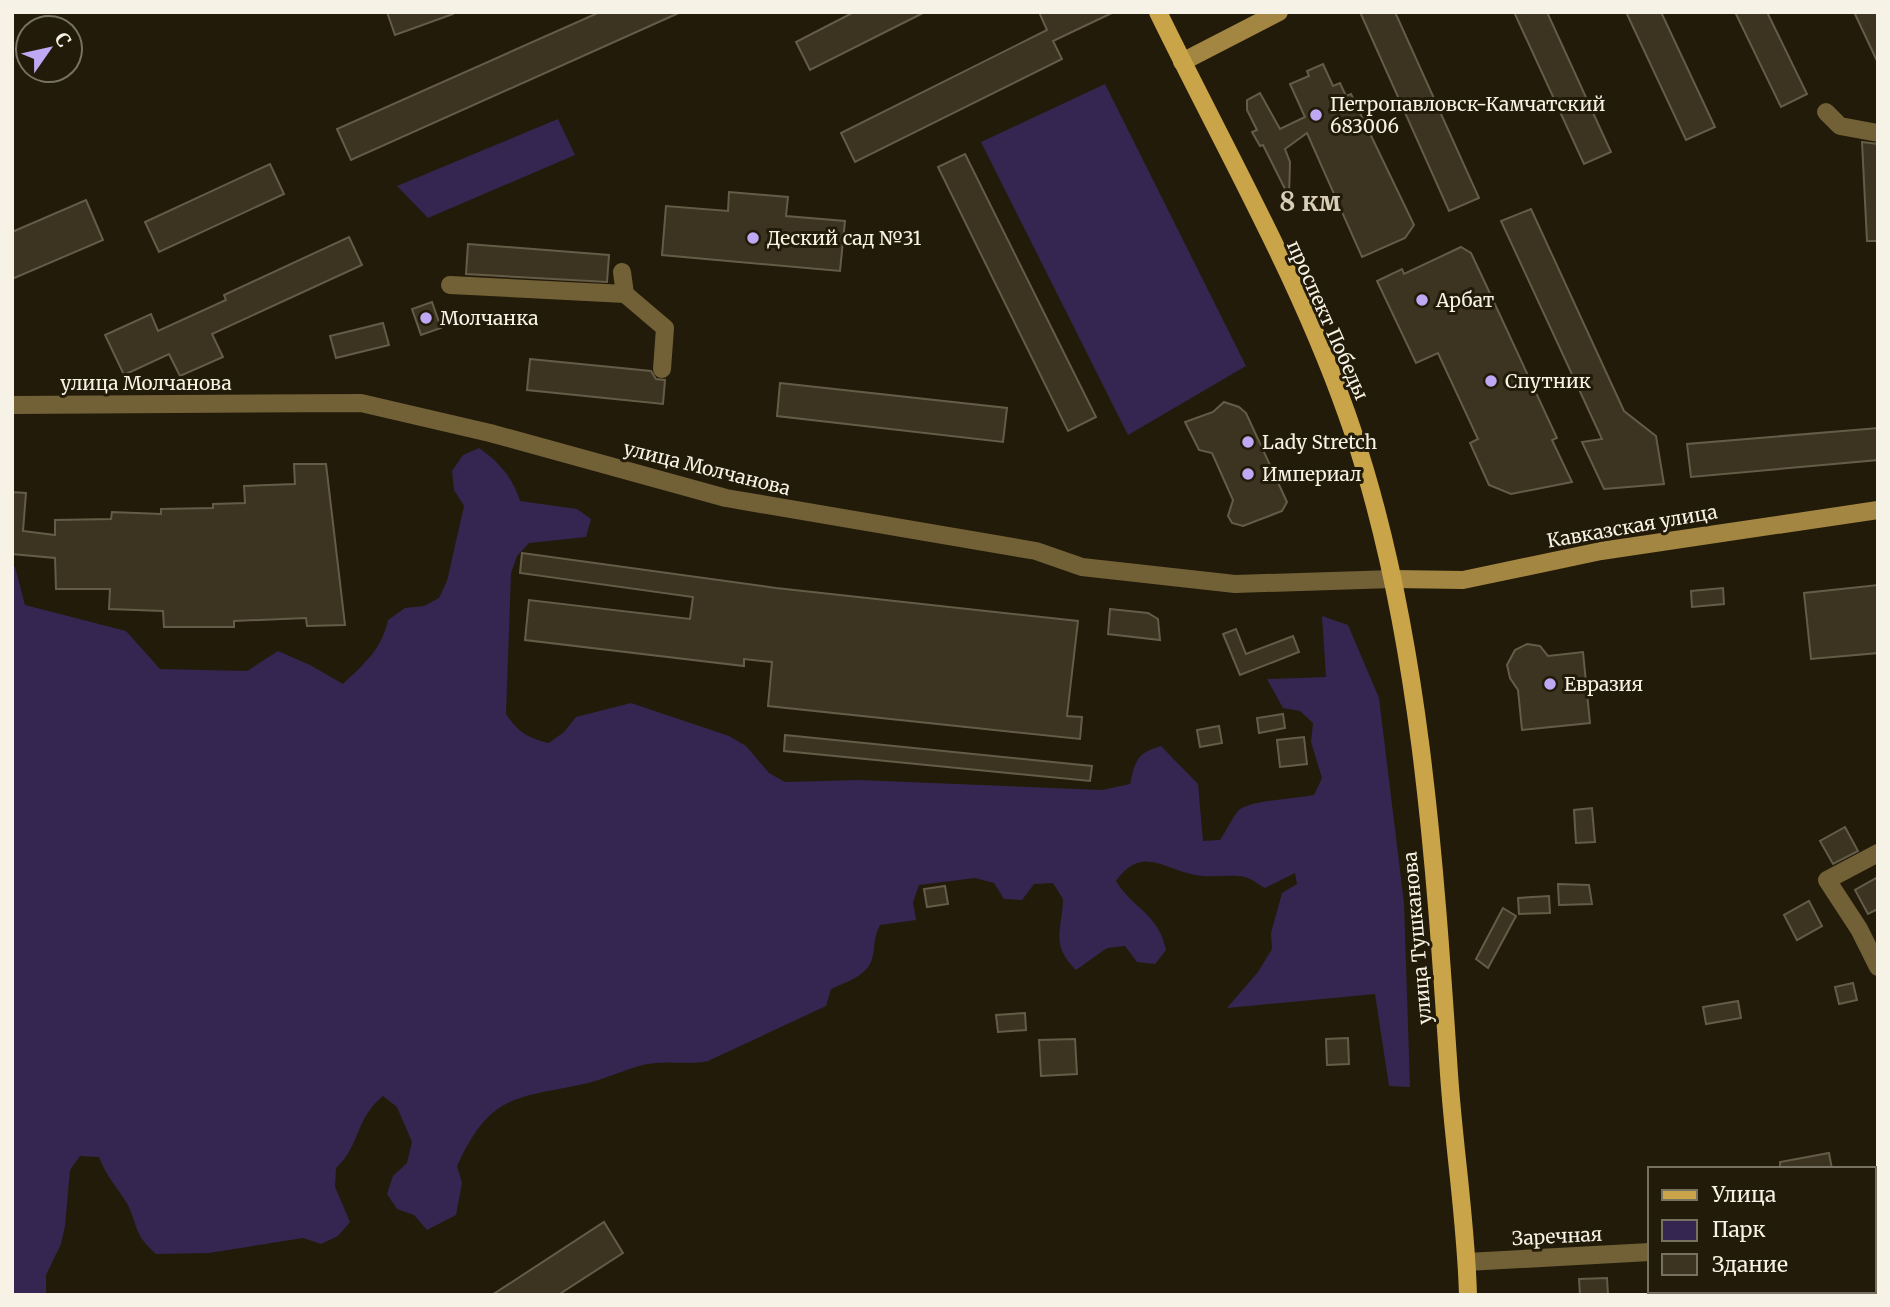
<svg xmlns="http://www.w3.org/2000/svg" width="1890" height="1307" font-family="Merriweather,serif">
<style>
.green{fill:#352651}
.building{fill:#3c3421;stroke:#655c48;stroke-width:2}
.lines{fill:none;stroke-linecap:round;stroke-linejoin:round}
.street{stroke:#726037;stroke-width:18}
.secondary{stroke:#a38641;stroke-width:18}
.primary{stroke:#caa448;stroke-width:18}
.poi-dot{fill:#bfa9f4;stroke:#221b09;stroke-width:2.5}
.labels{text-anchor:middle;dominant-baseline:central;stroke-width:6;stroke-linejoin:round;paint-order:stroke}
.poi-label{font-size:19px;fill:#f7f2e6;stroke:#221b09;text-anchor:start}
.street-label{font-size:19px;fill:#f7f2e6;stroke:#221b09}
.district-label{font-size:26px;font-weight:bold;fill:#d8cdb7;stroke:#221b09}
</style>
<rect width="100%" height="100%" fill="#221b09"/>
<g class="green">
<polygon points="1105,84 1246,366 1128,435 981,142"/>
<polygon points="558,119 575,155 428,218 397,186"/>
<path d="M479,448C499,462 513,478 520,501L577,509L591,519L586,537L529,543L517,556L511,573L506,714C518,732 528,738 549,743L564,732L576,717L631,703L729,736L746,746L769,773L785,782L859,780L1102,790L1130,784C1135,761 1137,753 1161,746L1198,784L1203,841L1220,840C1226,831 1231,820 1238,811C1247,800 1296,799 1314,795L1322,778L1311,742L1313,723L1300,711L1283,708L1267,679L1326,677L1322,616L1348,625L1379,698L1404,903L1410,1087L1389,1086L1375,994L1227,1008L1258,972L1272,949L1271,933L1282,893L1297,884L1295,873L1265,888C1258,884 1252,879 1245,877C1229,874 1211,878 1195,875C1162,869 1142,845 1116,881C1133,909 1159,914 1166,950L1155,964L1137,962L1125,946L1107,948L1076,970C1050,944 1062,931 1063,899L1053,883L1034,884L1022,900L1004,899L994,883L975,878L919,885L913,902L916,920L880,925C872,942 876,946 872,959C867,976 846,982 831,989L826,1006L708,1061C690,1065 673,1061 655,1063C632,1065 610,1078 588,1083C516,1099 491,1092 457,1166L462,1183L456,1215L427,1230L414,1215L397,1209L387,1194L393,1176L407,1163L412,1142L397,1107L383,1096C354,1120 361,1145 336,1168L335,1187L350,1222L338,1236L321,1244L303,1238L209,1253L156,1254C133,1233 139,1229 128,1205C118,1188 107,1178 99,1157L80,1156L70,1170L65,1226L61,1244L46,1275V1295H12V567H15L25,605L126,631L160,669L247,671L278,651L310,665L343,684C364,664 382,649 388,620L405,608L424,606L439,598L447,581L464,506L454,490L452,471L463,455Z"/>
</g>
<g class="building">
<polygon points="387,12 453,12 453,14 395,35"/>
<polygon points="600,12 681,12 351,160 337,129"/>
<polygon points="854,12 925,12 810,70 796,42"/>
<polygon points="1039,12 1114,12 1053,41 1062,59 855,162 841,133 1047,30"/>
<polygon points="1360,12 1395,12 1479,198 1449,211"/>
<polygon points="1514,12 1547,12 1611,152 1584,164"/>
<polygon points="1626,12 1661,12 1715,127 1686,140"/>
<polygon points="1735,12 1767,12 1807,94 1781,107"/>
<polygon points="1854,12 1878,12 1878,63"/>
<polygon points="1323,64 1333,86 1340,83 1346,96 1351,94 1414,225 1405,238 1362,257 1307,133 1285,149 1290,162 1289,197 1263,145 1260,146 1252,132 1257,130 1247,110 1247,100 1260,93 1280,129 1305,117 1290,84 1309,76 1307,71"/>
<polygon points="1862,142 1878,144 1878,241 1867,241"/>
<polygon points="965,154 1096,417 1068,431 938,167"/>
<polygon points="270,164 284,194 159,252 145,222"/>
<polygon points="729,192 788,197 786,216 845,221 840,271 662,255 666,206 728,211"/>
<polygon points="86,200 103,240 12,279 12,232"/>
<polygon points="1531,209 1624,411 1656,436 1664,484 1604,489 1582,442 1602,439 1501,221"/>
<polygon points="349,237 362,265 212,334 223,357 180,376 169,354 124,375 105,335 151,314 158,331 226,300 224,295"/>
<polygon points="468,244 609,255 607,282 466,274"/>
<polygon points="1461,247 1471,253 1487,287 1557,438 1552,440 1572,482 1511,494 1489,485 1470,443 1478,439 1438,353 1416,363 1377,281 1402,269 1404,274"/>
<polygon points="432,302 441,328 421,335 412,309"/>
<polygon points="383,323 389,345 336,358 330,336"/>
<polygon points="530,359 651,371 656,379 665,380 663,404 527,390"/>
<polygon points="780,383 1007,408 1003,442 777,416"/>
<polygon points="1224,402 1239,407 1246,413 1287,502 1282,511 1243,526 1232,523 1228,516 1233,500 1212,453 1199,450 1185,422 1213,412"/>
<polygon points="1878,428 1878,460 1691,477 1687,444"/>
<polygon points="294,464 326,464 345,625 307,626 306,618 234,621 234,627 164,627 163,611 109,609 110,589 56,589 55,558 12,554 12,492 26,493 23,531 55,535 55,520 111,519 112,512 161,514 161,509 213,508 213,504 245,503 244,486 295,484"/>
<polygon points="522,553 776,588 1078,621 1067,716 1082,717 1080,739 768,706 772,662 744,659 744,666 525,640 529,600 690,619 693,597 520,573"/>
<polygon points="1878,585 1878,653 1811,659 1804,593"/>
<polygon points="1723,588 1724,604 1692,607 1691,591"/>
<polygon points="1110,609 1148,613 1158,619 1160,640 1108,634"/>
<polygon points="1236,629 1246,654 1293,636 1299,652 1240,675 1223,634"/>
<polygon points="1527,644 1540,646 1548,656 1583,652 1590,723 1522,730 1518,690 1510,678 1507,665 1515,650"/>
<polygon points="1283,714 1285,728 1259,733 1257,718"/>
<polygon points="1219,726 1222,743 1200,747 1197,730"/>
<polygon points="785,735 1092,766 1090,781 784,751"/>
<polygon points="1304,737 1307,764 1280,767 1277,740"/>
<polygon points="1592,808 1595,842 1576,843 1574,810"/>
<polygon points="1845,827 1858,851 1833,864 1820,841"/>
<polygon points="1878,877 1878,909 1868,914 1855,890"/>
<polygon points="1558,884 1589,885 1592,904 1559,905"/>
<polygon points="945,886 948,904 927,907 924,889"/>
<polygon points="1549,896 1550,913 1519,914 1518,898"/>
<polygon points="1809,901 1822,926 1797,940 1784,915"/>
<polygon points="1503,908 1516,916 1488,968 1476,959"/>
<polygon points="1853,983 1857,1000 1839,1004 1835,987"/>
<polygon points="1738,1001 1741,1018 1706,1024 1703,1007"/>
<polygon points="1025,1013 1026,1030 998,1032 996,1015"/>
<polygon points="1348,1038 1349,1064 1327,1065 1326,1039"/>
<polygon points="1075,1039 1077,1074 1041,1076 1039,1040"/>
<polygon points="1829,1153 1832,1169 1780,1169 1780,1162"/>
<polygon points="604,1222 623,1253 558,1295 492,1295"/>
<polygon points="1607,1278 1608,1295 1580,1295 1579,1279"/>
</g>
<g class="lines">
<g class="street">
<polyline points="1826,112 1840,126 1878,133"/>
<polyline points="622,272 625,294 665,328 662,369"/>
<polyline points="450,285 625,294"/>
<polyline points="12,405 361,403 490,433 726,498 1036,551 1082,567 1235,584 1393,579"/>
<polyline points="1878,853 1827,880 1859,929 1878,967"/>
<polyline points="1874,1192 1878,1191"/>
<polyline points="1467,1262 1650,1252"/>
</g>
<g class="secondary">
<polyline points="1182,62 1279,12"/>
<polyline points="1393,579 1463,580 1601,551 1878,510"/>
</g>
<path class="primary" d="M1158,12C1225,150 1304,286 1353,432C1420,632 1435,864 1449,1074C1454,1148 1466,1221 1468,1295"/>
</g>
<g class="poi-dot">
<circle cx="1316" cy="115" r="7"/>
<circle cx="753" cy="238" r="7"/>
<circle cx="1422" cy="300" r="7"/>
<circle cx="426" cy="318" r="7"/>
<circle cx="1491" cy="381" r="7"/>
<circle cx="1248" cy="442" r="7"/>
<circle cx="1248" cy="474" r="7"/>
<circle cx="1550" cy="684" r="7"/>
</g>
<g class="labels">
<g class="poi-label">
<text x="1330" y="104">Петропавловск-Камчатский<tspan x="1330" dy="22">683006</tspan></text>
<text x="767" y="238">Деский сад №31</text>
<text x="1436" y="300">Арбат</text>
<text x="440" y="318">Молчанка</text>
<text x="1505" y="381">Спутник</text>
<text x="1262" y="442">Lady Stretch</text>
<text x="1262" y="474">Империал</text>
<text x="1564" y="684">Евразия</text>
</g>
<g class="street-label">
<text transform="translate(1328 320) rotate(66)">проспект Победы</text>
<text x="146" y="383">улица Молчанова</text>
<text transform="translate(707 468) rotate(14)">улица Молчанова</text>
<text transform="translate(1632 526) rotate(-10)">Кавказская улица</text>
<text transform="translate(1417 938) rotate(-95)">улица Тушканова</text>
<text transform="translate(1557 1236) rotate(-3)">Заречная</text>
</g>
<g class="district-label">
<text x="1310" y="201">8 км</text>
</g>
</g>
<rect width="1890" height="1307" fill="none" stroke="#f7f2e6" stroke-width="28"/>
<rect x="1648" y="1167" width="228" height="126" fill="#221b09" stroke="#777161" stroke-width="2"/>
<rect x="1662" y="1190" width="35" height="10" fill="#caa448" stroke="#777161" stroke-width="2"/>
<text x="1712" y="1202" font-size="21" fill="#f7f2e6">Улица</text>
<rect x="1662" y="1220" width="35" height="21" fill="#352651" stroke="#777161" stroke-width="2"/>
<text x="1712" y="1237" font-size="21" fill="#f7f2e6">Парк</text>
<rect x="1662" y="1254" width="35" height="21" fill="#3c3421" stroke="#777161" stroke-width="2"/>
<text x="1712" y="1272" font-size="21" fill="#f7f2e6">Здание</text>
<g transform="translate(49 49) rotate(56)"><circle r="33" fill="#221b09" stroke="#777161" stroke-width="2"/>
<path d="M0-5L12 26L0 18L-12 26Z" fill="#bfa9f4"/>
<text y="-10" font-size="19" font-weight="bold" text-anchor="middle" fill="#f7f2e6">С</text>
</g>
</svg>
